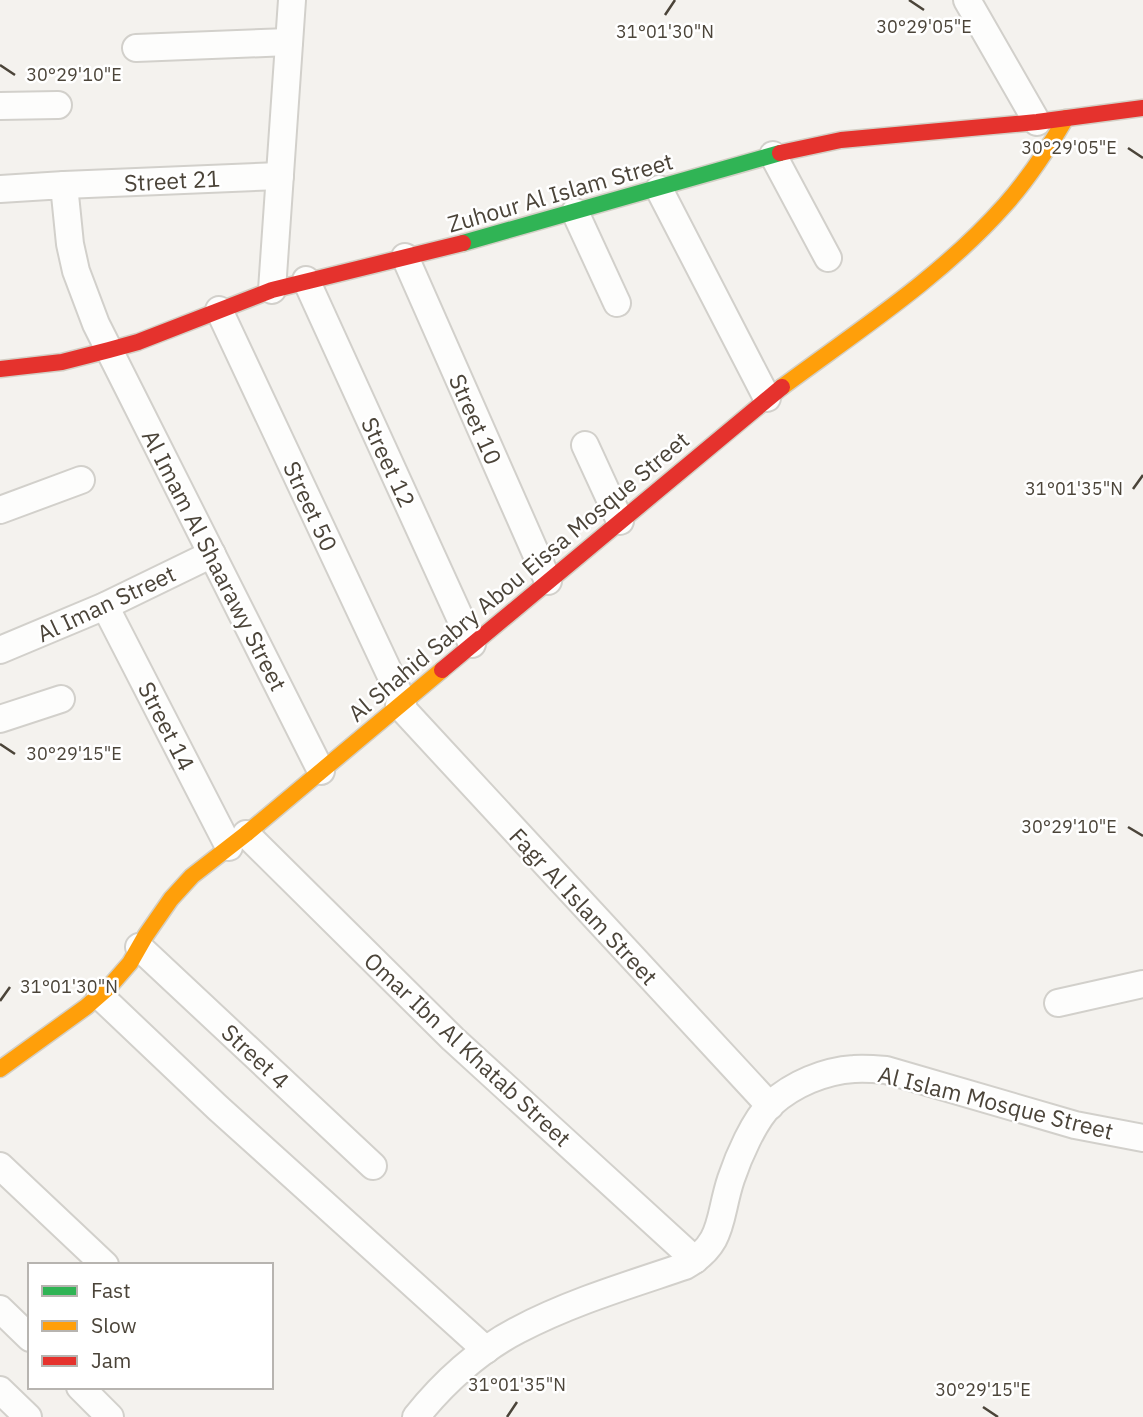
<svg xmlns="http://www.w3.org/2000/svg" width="1143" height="1417" font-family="'IBM Plex Sans',sans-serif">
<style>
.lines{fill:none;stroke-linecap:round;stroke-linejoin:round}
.street-casing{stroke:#d2d0cb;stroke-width:30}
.fast-casing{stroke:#d3cfc5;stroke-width:19}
.slow-casing{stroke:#d3cfc5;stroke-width:19}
.jam-casing{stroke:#d3cfc5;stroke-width:19}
.street{stroke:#fdfdfc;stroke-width:26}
.fast{stroke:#30b455;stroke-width:16}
.slow{stroke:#ff9f0a;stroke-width:16}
.jam{stroke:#e5322d;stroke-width:16}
.ticks{fill:none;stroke:#4b4439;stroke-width:2.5}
.labels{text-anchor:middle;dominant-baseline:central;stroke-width:5;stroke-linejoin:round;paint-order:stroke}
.street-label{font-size:23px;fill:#4b4439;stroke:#fff}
.ticks-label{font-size:18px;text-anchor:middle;fill:#4b4439;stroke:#fff;stroke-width:5;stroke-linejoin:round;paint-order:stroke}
</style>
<rect width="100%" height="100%" fill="#f4f2ee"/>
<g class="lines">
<g class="street-casing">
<g id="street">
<polyline points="967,0 1037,122"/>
<polyline points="136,48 289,42"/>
<polyline points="0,106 58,105"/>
<polyline points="773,155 828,258"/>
<polyline points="64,185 280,176"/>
<polyline points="0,189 64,185 70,244 76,271 96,324 321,771"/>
<polyline points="659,189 767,398"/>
<polyline points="575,212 617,303"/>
<polyline points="405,257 548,581"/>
<polyline points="306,280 472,644"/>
<polyline points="272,290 292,0"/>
<polyline points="219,310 403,702"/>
<polyline points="585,445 620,521"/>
<polyline points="0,510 81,480"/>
<polyline points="105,606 229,847"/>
<polyline points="0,650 105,606 212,554"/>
<polyline points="399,705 770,1106"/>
<polyline points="0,719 61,699"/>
<polyline points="246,834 453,1039 695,1260"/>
<polyline points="139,947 373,1166"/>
<polyline points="100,996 218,1108 486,1350"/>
<polyline points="1058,1003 1143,984"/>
<polyline points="0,1166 105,1265"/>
<polyline points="0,1309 30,1338"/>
<polyline points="80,1387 110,1417"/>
<polyline points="0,1390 28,1417"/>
<path d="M416,1417C443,1383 479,1350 518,1330C571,1302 629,1285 685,1266C725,1243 718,1218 731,1179C738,1158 754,1120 771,1104C793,1084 824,1071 854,1069C864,1068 875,1069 886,1070L1075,1125L1143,1138"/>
</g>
</g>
<g class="fast-casing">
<polyline id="fast" points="463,243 780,153"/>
</g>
<g class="slow-casing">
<g id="slow">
<path d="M782,387C859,330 941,277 1005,205C1029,178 1048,149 1066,118"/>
<polyline points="0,1069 86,1007 110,986 130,963 146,935 171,899 192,876 246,834 442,670"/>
</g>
</g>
<g class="jam-casing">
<g id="jam">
<polyline points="780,153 841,140 1037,122 1143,108"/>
<polyline points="0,369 62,362 109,350 138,342 272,290 463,243"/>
<polyline points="442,670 782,387"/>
</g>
</g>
<use href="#street" class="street"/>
<use href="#fast" class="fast"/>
<use href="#slow" class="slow"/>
<use href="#jam" class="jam"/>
</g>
<path class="ticks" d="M909,0L924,10M665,15L675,0M0,65L15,75M1128,148L1143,158M1133,489L1143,475M0,744L15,754M1128,827L1143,836M0,1001L10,987M983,1407L998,1417M507,1417L517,1402"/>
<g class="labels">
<g class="street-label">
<text transform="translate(172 180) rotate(-3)">Street 21</text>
<text transform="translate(560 192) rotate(-16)">Zuhour Al Islam Street</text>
<text transform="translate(476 419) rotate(66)">Street 10</text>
<text transform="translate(389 462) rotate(65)">Street 12</text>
<text transform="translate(311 506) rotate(65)">Street 50</text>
<text transform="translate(215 560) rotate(63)">Al Imam Al Shaarawy Street</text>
<text transform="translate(518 576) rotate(-40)">Al Shahid Sabry Abou Eissa Mosque Street</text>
<text transform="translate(106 603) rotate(-25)">Al Iman Street</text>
<text transform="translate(167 726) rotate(63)">Street 14</text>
<text transform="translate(584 906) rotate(47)">Fagr Al Islam Street</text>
<text transform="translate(468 1049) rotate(43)">Omar Ibn Al Khatab Street</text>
<text transform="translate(256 1056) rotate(43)">Street 4</text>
<text transform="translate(996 1102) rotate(14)">Al Islam Mosque Street</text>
</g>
</g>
<g class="ticks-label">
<text x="924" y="33">30°29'05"E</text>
<text x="665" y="38">31°01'30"N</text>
<text x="74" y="81">30°29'10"E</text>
<text x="1069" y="154">30°29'05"E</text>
<text x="1074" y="495">31°01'35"N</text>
<text x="74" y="760">30°29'15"E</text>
<text x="1069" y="833">30°29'10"E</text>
<text x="69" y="993">31°01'30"N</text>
<text x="517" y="1391">31°01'35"N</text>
<text x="983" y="1396">30°29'15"E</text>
</g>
<rect x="28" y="1263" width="245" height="126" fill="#ffffff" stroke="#b7b4b0" stroke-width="2"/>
<rect x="42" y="1286" width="35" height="10" fill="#30b455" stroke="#b7b4b0" stroke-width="2"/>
<text x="91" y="1298" font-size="21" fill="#4b4439">Fast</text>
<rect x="42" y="1321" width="35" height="10" fill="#ff9f0a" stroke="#b7b4b0" stroke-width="2"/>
<text x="91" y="1333" font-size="21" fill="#4b4439">Slow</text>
<rect x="42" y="1356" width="35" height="10" fill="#e5322d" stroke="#b7b4b0" stroke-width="2"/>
<text x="91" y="1368" font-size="21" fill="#4b4439">Jam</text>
</svg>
